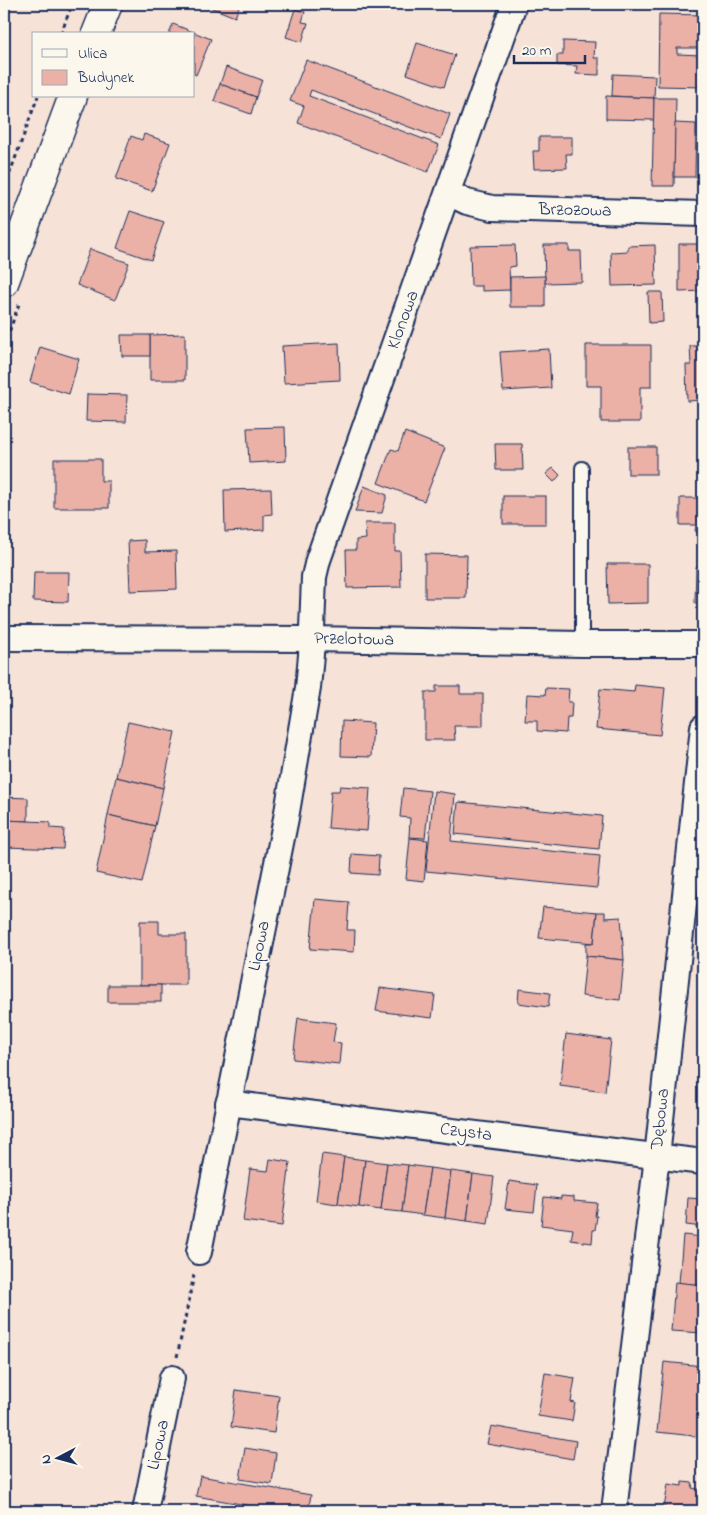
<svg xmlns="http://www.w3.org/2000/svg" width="707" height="1515" font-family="'Indie Flower',sans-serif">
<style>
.building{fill:#ebb1a6;stroke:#1b2f5e}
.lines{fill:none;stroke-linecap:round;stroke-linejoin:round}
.lane-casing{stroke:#1b2f5e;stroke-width:16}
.street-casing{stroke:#1b2f5e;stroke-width:28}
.secondary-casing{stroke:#1b2f5e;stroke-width:31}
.path{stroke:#1b2f5e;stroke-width:3;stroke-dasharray:4 4;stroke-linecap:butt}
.lane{stroke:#fbf7ec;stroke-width:12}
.street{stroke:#fbf7ec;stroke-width:24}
.secondary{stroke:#fbf7ec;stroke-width:28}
.labels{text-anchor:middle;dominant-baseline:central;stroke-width:4.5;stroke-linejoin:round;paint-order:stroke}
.street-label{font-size:18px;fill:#1b2f5e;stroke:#fbf7ec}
</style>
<rect width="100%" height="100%" fill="#f6e2d7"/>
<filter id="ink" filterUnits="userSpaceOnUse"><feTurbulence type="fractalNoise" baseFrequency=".02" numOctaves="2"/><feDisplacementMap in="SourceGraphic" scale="10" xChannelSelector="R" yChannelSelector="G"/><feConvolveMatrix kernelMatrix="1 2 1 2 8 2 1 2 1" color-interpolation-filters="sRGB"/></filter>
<g filter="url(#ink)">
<g class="building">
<polygon points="4,4 12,4 4,27"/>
<polygon points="202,4 240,4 235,17"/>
<polygon points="295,9 305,12 302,22 308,23 302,42 286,37"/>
<polygon points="659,14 703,15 703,48 677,48 677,54 703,55 703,87 658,86"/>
<polygon points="173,24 211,39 196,75 194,74 194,34 169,34"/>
<polygon points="563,41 595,42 594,58 599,58 599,75 576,74 577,66 557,65 557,55 563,55"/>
<polygon points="417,43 455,55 444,87 407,74"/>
<polygon points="306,60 450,114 441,139 311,90 309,96 439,145 428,172 298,123 304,106 290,101"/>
<polygon points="226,67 262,80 256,97 220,84"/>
<polygon points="613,74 655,76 654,98 612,96"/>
<polygon points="220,84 256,97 251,114 214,101"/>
<polygon points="606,96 654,98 654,120 606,119"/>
<polygon points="654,98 676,98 674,186 652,186"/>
<polygon points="675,123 696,124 695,177 674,177"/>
<polygon points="144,134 170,143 152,191 116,179 131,136 142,140"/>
<polygon points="539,137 572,137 572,154 566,154 567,168 534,169 533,151 539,151"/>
<polygon points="130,211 164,222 151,260 117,248"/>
<polygon points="679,244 703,244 703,291 679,292"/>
<polygon points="515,245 516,266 509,267 510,290 482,291 482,286 471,286 470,246"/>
<polygon points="544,245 569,245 569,251 581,251 582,282 545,283"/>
<polygon points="655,245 656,285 612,286 611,252 628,251 628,246"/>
<polygon points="90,249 129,263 115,300 77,285"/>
<polygon points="545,276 545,307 510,307 510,277"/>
<polygon points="648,292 662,292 663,322 649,323"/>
<polygon points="185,334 185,380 150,380 150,335"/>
<polygon points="121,335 150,335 150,356 122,356"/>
<polygon points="339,343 340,380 284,383 282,346"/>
<polygon points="586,345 651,345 651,387 640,387 640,422 601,422 601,386 586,386"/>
<polygon points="690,346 703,346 703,400 687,401 686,365 691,365"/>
<polygon points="40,347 79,359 69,394 30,382"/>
<polygon points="549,349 551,388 503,391 500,352"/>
<polygon points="87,394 127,395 126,422 86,421"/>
<polygon points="285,427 286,461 249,463 247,428"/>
<polygon points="405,432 445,448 424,501 378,483 391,449 398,451"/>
<polygon points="495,444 522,444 523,470 496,470"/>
<rect x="628" y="447" width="28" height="27"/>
<polygon points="54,459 101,459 101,481 109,481 109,508 54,508"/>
<polygon points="553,468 560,475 554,482 546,474"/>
<polygon points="364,486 387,495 382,513 355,512"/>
<polygon points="271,489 272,514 264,515 264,530 225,532 224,490"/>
<rect x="503" y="496" width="43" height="28"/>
<polygon points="680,498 703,498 703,532 695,531 696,525 680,525"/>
<polygon points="365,523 395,523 395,551 400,551 401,587 347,588 346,550 356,550 356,540 366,539"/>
<polygon points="145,540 145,552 176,551 177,589 130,591 128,541"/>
<polygon points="425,554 467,555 466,598 425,598"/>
<polygon points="607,564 648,564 648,603 608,604"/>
<polygon points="696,567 703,567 703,603 695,603"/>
<polygon points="34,572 69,572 68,602 33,601"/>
<polygon points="635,685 665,688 660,735 596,729 600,689 634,692"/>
<polygon points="436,686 460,686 460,694 483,694 483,726 454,726 455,740 425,740 425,692 436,692"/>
<polygon points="546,688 569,689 568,702 572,702 571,718 567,718 566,733 537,731 537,721 525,721 527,694 545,695"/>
<polygon points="342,721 373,723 371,757 341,756"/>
<polygon points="128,722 175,732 163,788 116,777"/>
<polygon points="116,777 163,788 155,826 108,815"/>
<polygon points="340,786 370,788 367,831 328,828 331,791 339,791"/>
<polygon points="403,788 430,791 425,838 409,837 410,818 400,817"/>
<polygon points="434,791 455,794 451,841 600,856 597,888 426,871"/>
<polygon points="4,797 28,798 28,821 4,820"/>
<polygon points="458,802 602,816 599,849 455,834"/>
<polygon points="108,815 155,826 142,883 96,873"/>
<polygon points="4,820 50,822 50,828 64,829 63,849 4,847"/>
<polygon points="410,838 428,840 424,881 406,879"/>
<polygon points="352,854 379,856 378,875 351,873"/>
<polygon points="315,899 349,902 347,930 355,930 354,952 310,949"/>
<polygon points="543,907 597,912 594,943 539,938"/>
<polygon points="597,912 605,912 605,918 621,917 624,960 586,956 586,943 594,943"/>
<polygon points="140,921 159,921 159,934 186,934 186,985 140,985"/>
<polygon points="586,956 624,960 620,1000 582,996"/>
<rect x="108" y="985" width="53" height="17"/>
<polygon points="380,988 435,995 432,1018 376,1011"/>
<polygon points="519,989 550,993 548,1007 518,1003"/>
<polygon points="298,1018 336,1023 333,1042 341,1043 339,1064 293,1059"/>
<polygon points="566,1034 611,1040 605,1092 560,1086"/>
<polygon points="700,1051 703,1051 703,1089 697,1088"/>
<polygon points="322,1154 344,1157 338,1204 316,1201"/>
<polygon points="344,1157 365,1160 359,1207 338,1204"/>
<polygon points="270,1159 290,1162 282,1226 243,1221 250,1169 268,1171"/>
<polygon points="365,1160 387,1163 381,1210 359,1207"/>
<polygon points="387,1163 408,1165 402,1212 381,1210"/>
<polygon points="408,1165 430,1168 423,1215 402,1212"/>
<polygon points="430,1168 451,1171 445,1218 423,1215"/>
<polygon points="451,1171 473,1174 467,1221 445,1218"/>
<polygon points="473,1174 494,1177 488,1224 467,1221"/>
<polygon points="509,1181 537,1185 534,1212 505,1209"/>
<polygon points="561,1196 574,1197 574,1201 597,1203 595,1216 597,1216 595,1230 593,1230 592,1243 571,1240 573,1229 541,1225 544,1197 561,1199"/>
<polygon points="688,1198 703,1199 703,1227 686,1225"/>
<polygon points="683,1235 703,1237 703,1285 679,1283"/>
<polygon points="675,1282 703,1285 703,1333 671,1331"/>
<polygon points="664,1362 703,1366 703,1437 657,1432"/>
<polygon points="545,1373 575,1378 571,1402 575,1403 572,1421 538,1416"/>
<polygon points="236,1390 279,1396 274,1433 231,1427"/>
<polygon points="491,1426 576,1441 573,1459 487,1444"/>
<polygon points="245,1448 276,1453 272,1484 240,1479"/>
<polygon points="200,1476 311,1495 308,1511 280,1511 196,1496"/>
<polygon points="682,1482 693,1483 692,1488 703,1490 703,1511 685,1511 664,1508 668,1484 682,1486"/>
<polygon points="664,1508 685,1511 663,1511"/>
</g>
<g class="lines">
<g class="lane-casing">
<polyline id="lane" points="582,644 582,468"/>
</g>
<g class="street-casing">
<g id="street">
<polyline points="448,193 467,202 492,208 703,214"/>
<polyline points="4,638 311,639 582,644 703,644"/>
<polyline points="228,1103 703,1162"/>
<polyline points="199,1252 286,818 308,688 311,655 314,577 318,560 514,4"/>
<polyline points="145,1511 172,1378"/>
<polyline points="614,1511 657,1157 703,727"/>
</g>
</g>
<g class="secondary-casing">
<g id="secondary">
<polyline points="96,34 108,4"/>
<polyline points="4,283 73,96"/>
</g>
</g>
<g class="path">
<polyline points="61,34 72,4"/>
<polyline points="4,189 38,96"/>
<polyline points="4,346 19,304"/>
<polyline points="177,1357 194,1275"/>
</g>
<use href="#lane" class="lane"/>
<use href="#street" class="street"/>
<use href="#secondary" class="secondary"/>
</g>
</g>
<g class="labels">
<g class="street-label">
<text transform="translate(575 211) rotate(1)">Brzozowa</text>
<text transform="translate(404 320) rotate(-70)">Klonowa</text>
<text transform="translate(354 640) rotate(1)">Przelotowa</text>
<text transform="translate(260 946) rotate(-79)">Lipowa</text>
<text transform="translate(661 1119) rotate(-84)">Dębowa</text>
<text transform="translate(466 1133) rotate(7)">Czysta</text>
<text transform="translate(159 1445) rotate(-78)">Lipowa</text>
</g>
</g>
<rect width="707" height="1515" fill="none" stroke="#fbf7ec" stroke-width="20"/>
<rect x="10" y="10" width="687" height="1495" fill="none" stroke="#1b2f5e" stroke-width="2" filter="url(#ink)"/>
<rect x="32" y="32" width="162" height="65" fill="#fbf7ec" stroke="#a1a7b3"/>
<rect x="42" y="49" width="25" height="8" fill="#fbf7ec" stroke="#a1a7b3"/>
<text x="78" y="58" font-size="15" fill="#1b2f5e">Ulica</text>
<rect x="42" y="70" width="25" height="15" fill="#ebb1a6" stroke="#a1a7b3"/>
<text x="78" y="82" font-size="15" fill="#1b2f5e">Budynek</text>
<g transform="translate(58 1458) rotate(264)" stroke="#fbf7ec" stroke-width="4" paint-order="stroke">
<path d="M0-4L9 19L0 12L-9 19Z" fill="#1b2f5e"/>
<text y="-8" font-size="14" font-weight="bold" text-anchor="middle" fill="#1b2f5e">N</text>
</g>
<path d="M514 55v8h71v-8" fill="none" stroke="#1b2f5e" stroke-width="2.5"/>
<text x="522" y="55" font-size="15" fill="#1b2f5e" stroke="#fbf7ec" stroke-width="4" paint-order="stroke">20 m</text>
</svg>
